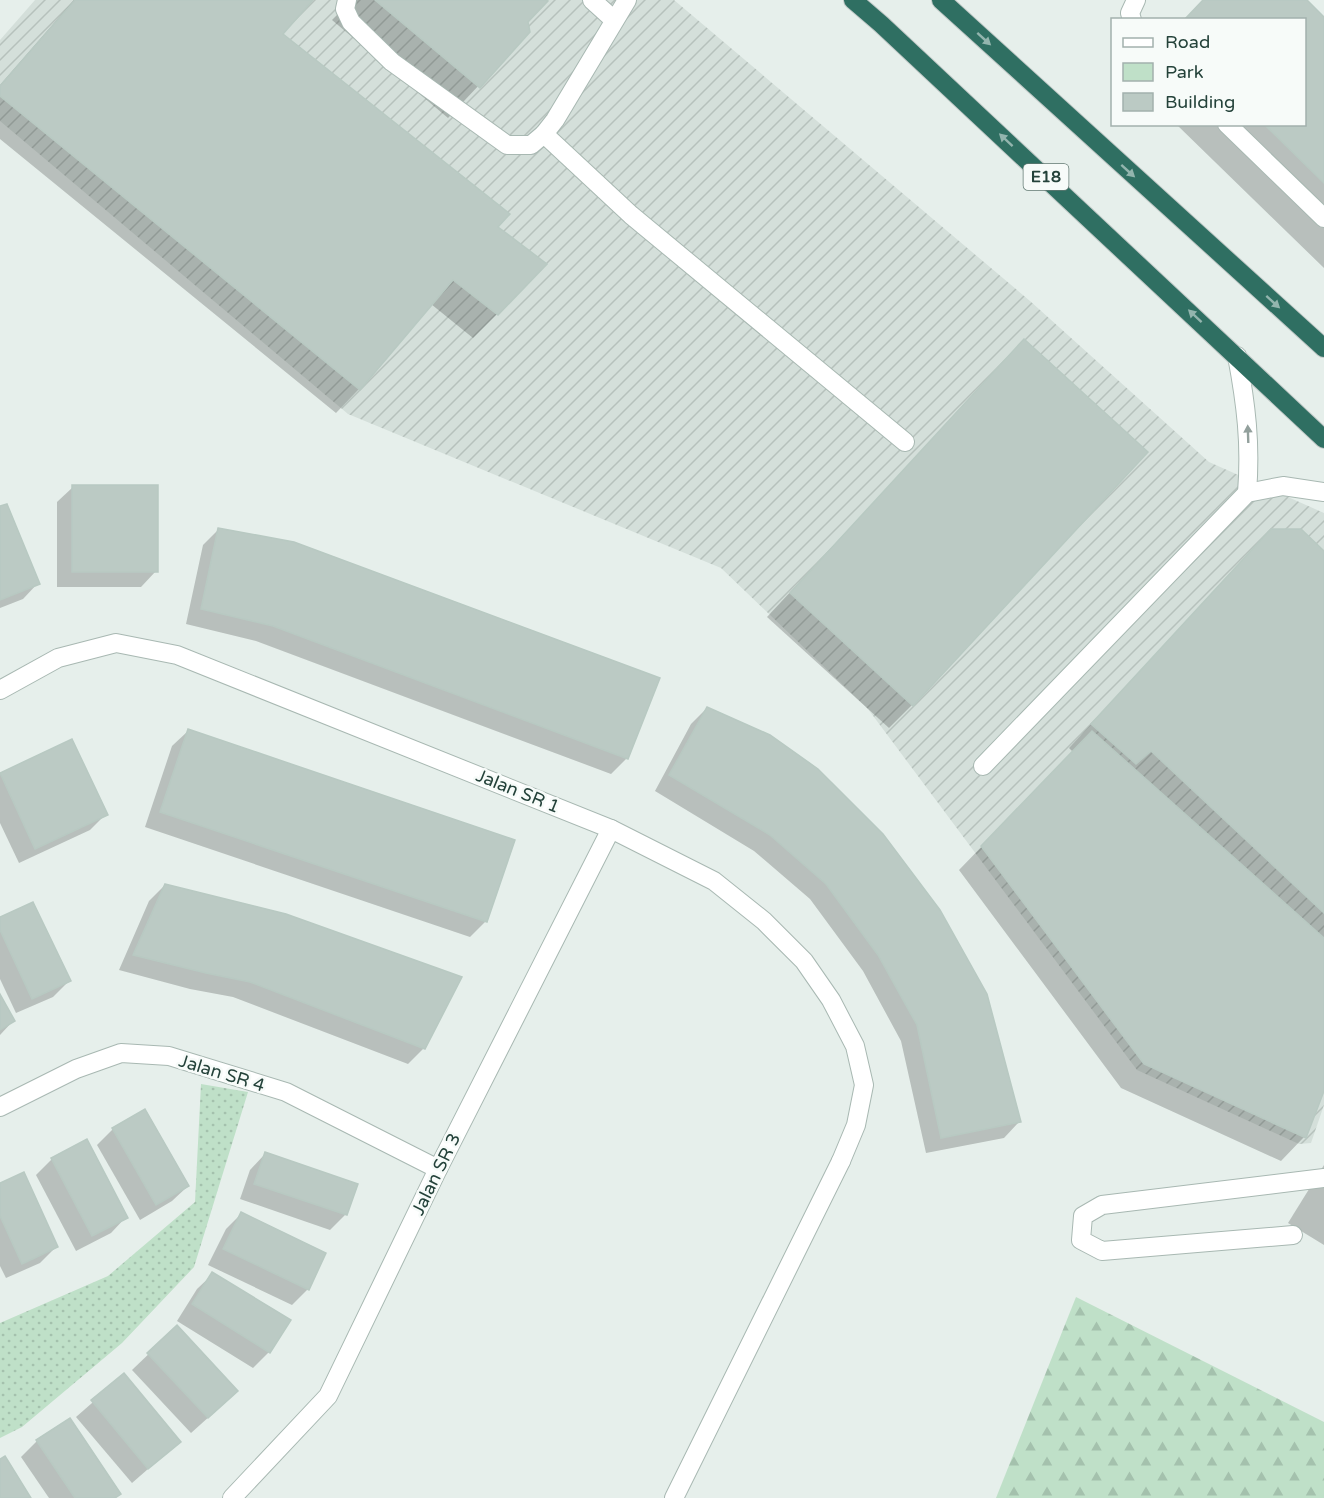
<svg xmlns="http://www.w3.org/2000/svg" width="1324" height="1498" font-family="'Varela Round',sans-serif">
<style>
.industrial{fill:url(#industrial-furrows)}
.green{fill:url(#green-dots)}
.forest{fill:url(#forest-firs)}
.shadow{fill:#0003}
.building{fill:#bbcac4;stroke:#b8c9c2;stroke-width:1.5}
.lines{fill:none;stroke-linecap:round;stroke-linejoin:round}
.lane-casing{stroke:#a8b8b2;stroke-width:20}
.street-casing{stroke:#a8b8b2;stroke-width:20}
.highway-casing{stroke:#c2cac8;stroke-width:20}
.lane{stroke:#fff;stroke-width:18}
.street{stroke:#fff;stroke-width:18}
.highway{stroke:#2f6f62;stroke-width:18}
.oneway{fill:#93b5ae}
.oneway2{fill:#92a09c}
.labels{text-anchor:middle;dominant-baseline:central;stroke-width:5;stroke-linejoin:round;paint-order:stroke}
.shield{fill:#f7fbf9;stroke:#637a73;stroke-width:1.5}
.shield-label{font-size:16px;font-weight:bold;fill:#24423a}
.street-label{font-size:18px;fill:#24423a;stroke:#f7fbf9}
</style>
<defs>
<pattern id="industrial-furrows" width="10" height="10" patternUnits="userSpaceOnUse" patternTransform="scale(1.5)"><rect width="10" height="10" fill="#d4dfda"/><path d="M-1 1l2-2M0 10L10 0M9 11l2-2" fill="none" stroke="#b6c1bc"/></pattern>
<pattern id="green-dots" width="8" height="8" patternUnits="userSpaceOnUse" patternTransform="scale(1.5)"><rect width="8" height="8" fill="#bfe0c8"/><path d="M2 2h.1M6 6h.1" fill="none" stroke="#a4c1ad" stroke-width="1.8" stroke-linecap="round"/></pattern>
<pattern id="forest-firs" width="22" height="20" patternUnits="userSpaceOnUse" patternTransform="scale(1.5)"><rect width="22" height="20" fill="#bfe0c8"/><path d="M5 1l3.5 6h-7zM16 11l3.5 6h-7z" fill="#a4c1ad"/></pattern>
</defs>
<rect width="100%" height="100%" fill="#e6efeb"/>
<polygon class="industrial" points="35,0 674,0 1030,301 1209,462 1324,513 1324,1105 1311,1143 1299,1144 1137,1070 868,709 721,568 348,414 0,121 0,40"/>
<polygon class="green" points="201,1084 248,1092 194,1267 122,1343 22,1427 0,1438 0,1323 108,1276 195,1202"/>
<polygon class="forest" points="1076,1297 1324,1422 1324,1498 996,1498"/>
<g class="shadow">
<polygon points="74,0 311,0 280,34 496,227 497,314 473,338 431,304 359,389 336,413 0,139 0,85"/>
<polygon points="352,0 544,0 526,22 529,32 448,118 332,20"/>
<polygon points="1204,0 1305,0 1324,19 1324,268 1176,124 1304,124 1304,20"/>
<polygon points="1024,341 912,705 889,728 767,617"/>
<polygon points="73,487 156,571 141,587 57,587 57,502"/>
<polygon points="0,508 38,583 23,599 0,608"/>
<polygon points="219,529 627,758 611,774 256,641 186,624 203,545"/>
<polygon points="1324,553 1324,1087 1304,1137 1281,1161 1121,1088 959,870 1073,752 1069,748 1248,555"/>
<polygon points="707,708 1019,1122 1004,1138 926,1153 901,1041 863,971 810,899 754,851 655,791 691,724"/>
<polygon points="188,731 513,841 485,922 470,937 145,827 172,746"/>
<polygon points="71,741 106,814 90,830 19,863 0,823 0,775"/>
<polygon points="165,885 424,1048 408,1064 233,997 190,989 119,970 149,901"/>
<polygon points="0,919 69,981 53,997 16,1013 0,979"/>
<polygon points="0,997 13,1021 0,1035"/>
<polygon points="113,1129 188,1186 172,1201 140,1220 97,1145"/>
<polygon points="265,1154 346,1214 330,1230 240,1199 250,1170"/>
<polygon points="52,1159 126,1217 111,1233 76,1251 36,1175"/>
<polygon points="1324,1165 1324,1245 1288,1223"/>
<polygon points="0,1184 56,1247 40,1263 6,1278 0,1266"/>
<polygon points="241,1214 308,1289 292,1305 208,1265 226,1229"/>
<polygon points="213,1274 269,1352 253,1368 177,1321 197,1289"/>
<polygon points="177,1327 220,1407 191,1433 132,1370"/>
<polygon points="124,1375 179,1442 132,1483 76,1417"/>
<polygon points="37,1441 115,1498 49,1498 21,1457"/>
</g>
<g class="building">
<polygon points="75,0 313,0 283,34 510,214 498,227 547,264 498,315 453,280 360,390 0,96 0,86"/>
<polygon points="375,0 546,0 548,1 528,22 530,32 480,88"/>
<polygon points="1203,0 1307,0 1324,17 1324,183 1264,124 1304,124 1304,20 1184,20"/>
<polygon points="1024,339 1148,452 913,706 790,593"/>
<rect x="72" y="485" width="86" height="87"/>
<polygon points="7,504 40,584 0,600 0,506"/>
<polygon points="218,528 294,542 660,678 628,759 273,626 201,609"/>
<polygon points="1271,529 1301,529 1324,551 1324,913 1151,751 1136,764 1091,724"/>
<polygon points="707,707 770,735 818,769 883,834 940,910 987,994 1021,1122 941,1138 917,1025 878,955 826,884 770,835 669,775"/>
<polygon points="188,729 515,840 487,922 160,812"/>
<polygon points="1092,731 1324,938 1324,1091 1306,1138 1144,1064 981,846"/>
<polygon points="72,739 108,815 35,849 0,773"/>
<polygon points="165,884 286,914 462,977 425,1049 250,982 206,973 133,955"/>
<polygon points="33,902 71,981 32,999 0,930 0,917"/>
<polygon points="0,994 15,1021 0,1030"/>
<polygon points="145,1109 189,1186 156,1205 112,1128"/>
<polygon points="87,1139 128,1218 92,1236 51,1158"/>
<polygon points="265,1152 358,1184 347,1215 254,1184"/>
<polygon points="24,1172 58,1247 22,1264 0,1216 0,1183"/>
<polygon points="241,1212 326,1253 309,1290 223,1249"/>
<polygon points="212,1272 291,1320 270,1353 192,1304"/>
<polygon points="177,1325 238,1391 208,1418 147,1353"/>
<polygon points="124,1373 181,1442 148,1469 91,1400"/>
<polygon points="70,1418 121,1494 115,1498 75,1498 36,1440"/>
<polygon points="5,1456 31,1498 0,1498 0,1459"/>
</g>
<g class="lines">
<g class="lane-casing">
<g id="lane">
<polyline points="347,0 345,9 351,22 392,62 507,145 531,145 544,134 555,120 627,0"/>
<polyline points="592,0 614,20"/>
<polyline points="1132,20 1130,13 1136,0"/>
<polyline points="1227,124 1324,218"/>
<polyline points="544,134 631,215 905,442"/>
<path d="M1237,356C1246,404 1251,444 1247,493"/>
<polyline points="983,766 1247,493 1283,486 1324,492"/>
<polyline points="1293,1235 1102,1251 1081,1240 1083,1216 1102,1205 1324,1178"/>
<polyline points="674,1498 841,1161"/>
</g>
</g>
<g class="street-casing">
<g id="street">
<polyline points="0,690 58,658 116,643 177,655 611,829 714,881 764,921 804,961 831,1000 855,1046 864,1085 856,1125 841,1161"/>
<polyline points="0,1107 76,1069 121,1053 169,1056 286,1092 438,1169"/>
<polyline points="232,1498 328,1396 438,1169 611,829"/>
</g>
</g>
<g class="highway-casing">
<g id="highway">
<polyline points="853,0 881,24 1324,439"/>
<polyline points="941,0 1324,348"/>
</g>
</g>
<use href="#lane" class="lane"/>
<use href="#street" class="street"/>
<use href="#highway" class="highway"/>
</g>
<defs><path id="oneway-solid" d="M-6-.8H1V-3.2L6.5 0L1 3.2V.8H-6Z" transform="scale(1.5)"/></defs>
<g class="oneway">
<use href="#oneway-solid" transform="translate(984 39) rotate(42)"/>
<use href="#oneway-solid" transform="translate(1006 140) rotate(-137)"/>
<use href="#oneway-solid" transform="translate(1128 171) rotate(42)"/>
<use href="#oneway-solid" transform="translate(1273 302) rotate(42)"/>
<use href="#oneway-solid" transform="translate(1195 316) rotate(-137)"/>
</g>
<use class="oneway2" href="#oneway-solid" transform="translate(1248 434) rotate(-92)"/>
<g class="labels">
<rect class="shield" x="1023.5" y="164" width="45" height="26" rx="4.5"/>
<g class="shield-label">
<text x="1046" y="177">E18</text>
</g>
<g class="street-label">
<text transform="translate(518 791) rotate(22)">Jalan SR 1</text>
<text transform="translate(222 1073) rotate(17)">Jalan SR 4</text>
<text transform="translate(436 1174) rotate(-64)">Jalan SR 3</text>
</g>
</g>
<rect x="1111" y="18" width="195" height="108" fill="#f7fbf9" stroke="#a3b1ad" stroke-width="1.5"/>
<rect x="1123" y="38" width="30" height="9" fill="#ffffff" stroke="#a3b1ad" stroke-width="1.5"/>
<text x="1165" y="48" font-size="18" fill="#24423a">Road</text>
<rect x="1123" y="63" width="30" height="18" fill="#bfe0c8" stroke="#a3b1ad" stroke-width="1.5"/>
<text x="1165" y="78" font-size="18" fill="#24423a">Park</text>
<rect x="1123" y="93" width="30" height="18" fill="#bbcac4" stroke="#a3b1ad" stroke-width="1.5"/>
<text x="1165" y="108" font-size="18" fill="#24423a">Building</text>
</svg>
